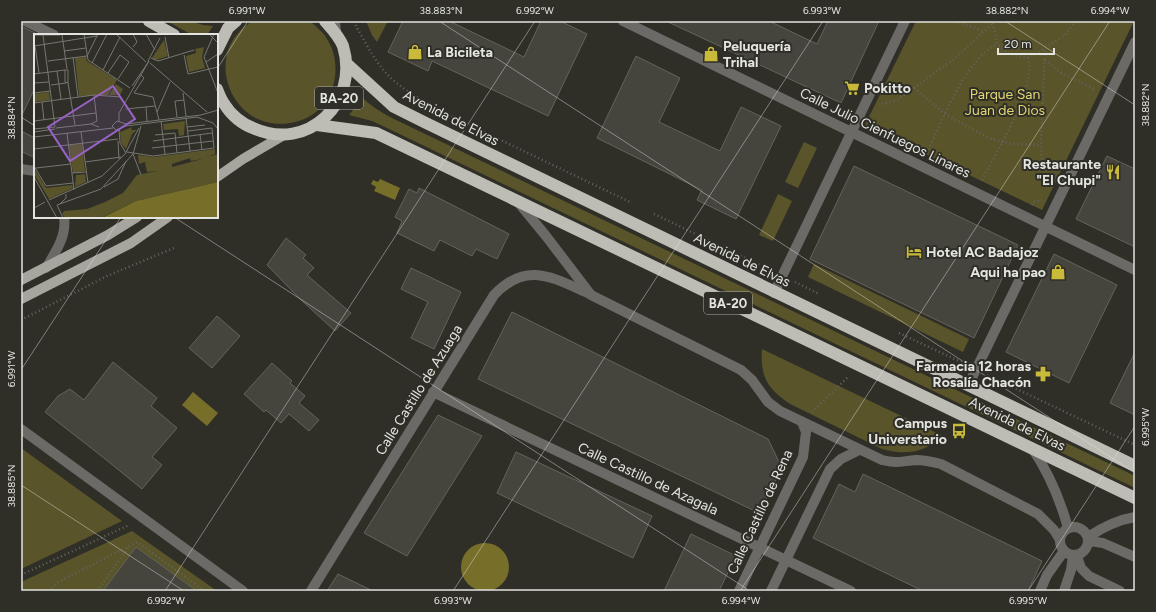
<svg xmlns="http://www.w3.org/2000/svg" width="1156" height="612" font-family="Figtree,sans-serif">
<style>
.green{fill:#59542a}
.water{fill:#776f29}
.building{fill:#45443d;stroke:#64645c}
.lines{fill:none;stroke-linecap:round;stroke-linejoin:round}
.path{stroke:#65655f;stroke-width:2.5;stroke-dasharray:1 3;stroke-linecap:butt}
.minor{stroke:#6b6a67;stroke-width:10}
.major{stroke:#a6a69f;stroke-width:10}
.highway{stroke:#bebdb5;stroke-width:12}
.ticks{fill:none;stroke:#e4e4e0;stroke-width:1;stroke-opacity:0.45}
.labels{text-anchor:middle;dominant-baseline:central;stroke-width:4;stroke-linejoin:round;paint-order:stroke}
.shield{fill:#2f2f28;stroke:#aeaea9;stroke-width:1}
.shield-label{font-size:13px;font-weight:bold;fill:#e4e4e0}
.poi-label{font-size:14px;font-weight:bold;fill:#e4e4e0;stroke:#2f2f28;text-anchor:start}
.park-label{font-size:14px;fill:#e2d674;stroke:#2f2f28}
.street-label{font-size:14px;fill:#e4e4e0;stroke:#2f2f28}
.inset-road{fill:none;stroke:#777772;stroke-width:1}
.view{fill:#9a63c9;fill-opacity:0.15;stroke:#9a63c9;stroke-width:2}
.inset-edge{fill:none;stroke:#e4e4e0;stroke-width:2}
.neatline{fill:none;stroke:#e4e4e0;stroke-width:1.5}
.ticks-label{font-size:10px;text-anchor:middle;fill:#e4e4e0}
</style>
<rect width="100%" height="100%" fill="#2f2f28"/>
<g class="green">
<polygon points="167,21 190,21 203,25 213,26 207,35 192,35"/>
<path d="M253,21C266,21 279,21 293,21C297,21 303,20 308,21C313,22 318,29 322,32C339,52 340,81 325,102C317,114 304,121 290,123C230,133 200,51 253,21Z"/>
<polygon points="366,21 388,21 377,42 372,35"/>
<polygon points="916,21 1134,21 1042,210 865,125"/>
<path d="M359,94C369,105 379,111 392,118L1135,476V488L387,128L372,121L349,115L353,110Z"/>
<polygon points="804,142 817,148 798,188 785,182"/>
<polygon points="778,194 792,201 773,241 759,235"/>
<polygon points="814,264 969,339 963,352 808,277"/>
<path d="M762,349L945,437C921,452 909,456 882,449L790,404C768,389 760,378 762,349Z"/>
<polygon points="21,448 122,521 21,569"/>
<polygon points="132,531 217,591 21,591 21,582"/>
</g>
<g class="water">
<polygon points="380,179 400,188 395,200 374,191 376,187 371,184 373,180 378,182"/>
<polygon points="193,392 218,413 207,426 182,405"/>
<circle cx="485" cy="567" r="24"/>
</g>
<g class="building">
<polygon points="403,21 449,21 524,57 541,21 560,21 587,34 548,116 432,61 428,71 388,52"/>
<polygon points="666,21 769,21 817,44 828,21 879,21 841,103"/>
<polygon points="21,26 35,33 35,88 21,117"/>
<polygon points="636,56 680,78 659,122 720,151 741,107 781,126 736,219 697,200 702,190 597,138"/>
<polygon points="21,131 35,138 35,158 21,151"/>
<polygon points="1107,156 1135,169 1135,247 1076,219"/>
<polygon points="854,166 1018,245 974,338 810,259"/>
<polygon points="419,188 509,234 497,259 476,249 472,256 440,240 434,251 397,233 402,221 395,217 409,189 417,193"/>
<polygon points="286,238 306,255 303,258 314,268 307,275 351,313 335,331 301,300 267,265"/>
<polygon points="1054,254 1117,285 1069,383 1006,352"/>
<polygon points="411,268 461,292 434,349 411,338 428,302 401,289"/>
<polygon points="512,312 768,439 782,468 759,513 478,379"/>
<polygon points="217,316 240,336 212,368 189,348"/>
<polygon points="1135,352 1135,415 1110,403"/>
<polygon points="113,362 157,398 151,406 177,428 152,457 162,465 142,489 104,458 45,412 58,396 70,389 84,400"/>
<polygon points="272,363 292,381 290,383 305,396 299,403 319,420 309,431 289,414 281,423 266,410 264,412 244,394"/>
<polygon points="438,415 482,436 407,556 364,533"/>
<polygon points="516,452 652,516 633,558 497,493"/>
<polygon points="863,474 1042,561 1028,591 923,591 813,538 839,484 855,492"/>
<polygon points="691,534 736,556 719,591 664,591"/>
<polygon points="136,547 197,591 103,591"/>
<polygon points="338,574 373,591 327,591"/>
</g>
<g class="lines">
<g class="path">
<path d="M355,21L356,26C365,42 374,60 387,74C399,87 417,97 432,107L632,203"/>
<polyline points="955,21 985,32"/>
<polyline points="1028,58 1045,48"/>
<polyline points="1045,60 1063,74 1096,90"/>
<polyline points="914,88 945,114 987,137 1002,142 1014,144 1041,145"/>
<polyline points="882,104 897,100 914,88 954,59 993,23 993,21"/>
<polyline points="872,123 882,128 881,131"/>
<path d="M927,153C941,122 966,59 997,44"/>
<path d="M982,180C996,153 1037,86 1028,58L1009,54L997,44L993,23"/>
<polyline points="1048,186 1049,185 1042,161 1041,145 1045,48 1065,35 1076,21"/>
<polyline points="1032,205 1033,202 1042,200"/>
<polyline points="654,214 770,270"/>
<polyline points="795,282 819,294"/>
<polyline points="21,320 107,276 174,248"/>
<polyline points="899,333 963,363"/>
<polyline points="987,375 1135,445"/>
<polyline points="812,412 849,376"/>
<polyline points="21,575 129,525"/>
<polyline points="49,591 58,582 137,542 205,591"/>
<polyline points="97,591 128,548"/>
</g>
<g class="minor">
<polyline points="25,21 54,35"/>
<polyline points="335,21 336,33"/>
<polyline points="623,21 1135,270"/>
<polyline points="21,169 35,171"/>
<path d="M518,202L546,236L591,295L741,370L752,380L768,402L780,411L882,460C897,464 902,461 916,460C925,460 933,462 941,464L1038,514L1054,530L1060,540"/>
<path d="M46,268C55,253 67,236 64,217"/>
<polyline points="774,293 905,21"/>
<polyline points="968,386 1135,42"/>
<polyline points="433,392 851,591"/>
<polyline points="21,429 243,591"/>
<path d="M1032,448C1049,473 1060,499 1068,528"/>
<circle cx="1074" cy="541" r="14"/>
<path d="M1088,537C1103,527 1117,520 1135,517"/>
<polyline points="1089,541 1103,543 1135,557"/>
<polyline points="1077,556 1081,568 1089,576 1120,591"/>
<path d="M311,591L494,295C527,260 553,278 590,294"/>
<polyline points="739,591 803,457 806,432 802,422"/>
<polyline points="771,591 830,469 841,459 859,450"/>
<polyline points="1040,591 1047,575 1064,551"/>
<polyline points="1064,591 1071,570 1073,556"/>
</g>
<g class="major">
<polyline points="217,177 243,159 284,135"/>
<polyline points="21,280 108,235 137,217"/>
<polyline points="21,299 131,243 168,217"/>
</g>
<g class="highway">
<polyline points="149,21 174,35"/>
<polyline points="217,50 228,28 236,21"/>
<polyline points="347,64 394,107 426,123 1135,466"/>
<path d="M217,89C219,94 221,100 225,105C231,115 242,124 253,128C308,153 360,102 343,46C339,36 332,29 325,21"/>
<polyline points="317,125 376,133 1135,498"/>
</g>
</g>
<path class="ticks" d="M439,21L1135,473M1005,21L1135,105M217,69L248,21M21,117L35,126M174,217L750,591M21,370L121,217M21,485L184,591M165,591L535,21M453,591L823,21M740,591L1110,21M1028,591L1135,426"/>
<defs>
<g id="shop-bare" transform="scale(1.2)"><path d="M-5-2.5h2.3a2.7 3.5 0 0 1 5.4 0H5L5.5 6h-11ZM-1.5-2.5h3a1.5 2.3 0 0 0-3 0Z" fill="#caba3a" stroke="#2f2f28" stroke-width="2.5" paint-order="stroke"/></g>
<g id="supermarket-bare" transform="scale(1.2)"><path d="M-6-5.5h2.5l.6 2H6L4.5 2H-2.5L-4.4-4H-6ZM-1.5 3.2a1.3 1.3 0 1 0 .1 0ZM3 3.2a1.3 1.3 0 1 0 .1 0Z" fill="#caba3a" stroke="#2f2f28" stroke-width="2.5" paint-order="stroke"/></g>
<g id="restaurant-bare" transform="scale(1.2)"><path d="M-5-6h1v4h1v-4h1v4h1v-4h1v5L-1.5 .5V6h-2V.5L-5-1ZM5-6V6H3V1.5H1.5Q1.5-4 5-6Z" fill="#caba3a" stroke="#2f2f28" stroke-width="2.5" paint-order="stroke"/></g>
<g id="hotel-bare" transform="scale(1.2)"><path d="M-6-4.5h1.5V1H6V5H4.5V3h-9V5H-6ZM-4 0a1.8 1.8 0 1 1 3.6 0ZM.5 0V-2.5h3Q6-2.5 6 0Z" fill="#caba3a" stroke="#2f2f28" stroke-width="2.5" paint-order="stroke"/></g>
<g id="pharmacy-bare" transform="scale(1.2)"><path d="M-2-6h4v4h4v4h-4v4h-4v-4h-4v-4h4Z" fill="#caba3a" stroke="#2f2f28" stroke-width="2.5" paint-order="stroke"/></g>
<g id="bus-bare" transform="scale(1.2)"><path d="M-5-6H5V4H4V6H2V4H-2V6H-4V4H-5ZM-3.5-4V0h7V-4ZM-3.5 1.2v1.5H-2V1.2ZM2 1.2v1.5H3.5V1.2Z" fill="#caba3a" stroke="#2f2f28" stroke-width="2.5" paint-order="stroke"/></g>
</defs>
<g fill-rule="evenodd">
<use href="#shop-bare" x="415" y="52"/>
<use href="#shop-bare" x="711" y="54"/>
<use href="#supermarket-bare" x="852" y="88"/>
<use href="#restaurant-bare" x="1113" y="172"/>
<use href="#hotel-bare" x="914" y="252"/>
<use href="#shop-bare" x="1058" y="272"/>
<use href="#pharmacy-bare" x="1043" y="374"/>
<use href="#bus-bare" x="959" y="431"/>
</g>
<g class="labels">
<g class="shield">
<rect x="315" y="87" width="48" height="22" rx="3"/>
<rect x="704" y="292" width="48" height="22" rx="3"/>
</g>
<g class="shield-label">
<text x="339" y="98">BA-20</text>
<text x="728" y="303">BA-20</text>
</g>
<g class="poi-label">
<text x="723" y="46">Peluquería<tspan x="723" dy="16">Trihal</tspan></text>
<text x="427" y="52">La Bicileta</text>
<text x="864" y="88">Pokitto</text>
<text x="1101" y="164" text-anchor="end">Restaurante<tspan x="1101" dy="16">"El Chupi"</tspan></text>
<text x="926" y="252">Hotel AC Badajoz</text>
<text x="1046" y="272" text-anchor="end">Aqui ha pao</text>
<text x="1031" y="366" text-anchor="end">Farmacia 12 horas<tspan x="1031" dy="16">Rosalía Chacón</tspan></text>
<text x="947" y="423" text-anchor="end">Campus<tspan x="947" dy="16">Universtario</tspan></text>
</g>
<g class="park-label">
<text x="1005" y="94">Parque San<tspan x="1005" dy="16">Juan de Dios</tspan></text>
</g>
<g class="street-label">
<text transform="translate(451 118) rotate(27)">Avenida de Elvas</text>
<text transform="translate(885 133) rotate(26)">Calle Julio Cienfuegos Linares</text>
<text transform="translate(742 260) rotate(26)">Avenida de Elvas</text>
<text transform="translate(419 390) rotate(-58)">Calle Castillo de Azuaga</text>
<text transform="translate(1017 424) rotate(26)">Avenida de Elvas</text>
<text transform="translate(648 479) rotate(25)">Calle Castillo de Azagala</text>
<text transform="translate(760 512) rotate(-65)">Calle Castillo de Rena</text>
</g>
</g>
<g transform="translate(34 34)">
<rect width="184" height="184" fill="#2f2f28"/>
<path d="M130,6L134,22L122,26L118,24ZM170,13L168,23L171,34L155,38L152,22L162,19L161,15ZM52,23L53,27L83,46L74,61L45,62L41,24ZM82,50L89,55L86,61H75ZM15,58L16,66L0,68V60ZM151,87L150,101L145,102L144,95L130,96L129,90ZM98,93L97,96H103L98,100L92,115L87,109L86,98ZM48,110L51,137L39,139L35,111ZM181,115V120L173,123L184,120V148L102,167L67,184H31L28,180L30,177L53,175L71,168L89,159L103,141L123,137L113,138L111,128L105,130L104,121L120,123ZM156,124L157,127L168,125L138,133V130ZM0,134L12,154L38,151L39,154L15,165L0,140ZM51,140L52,148L41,153L42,141Z" fill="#59542a" fill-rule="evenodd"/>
<path d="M184,148V184H68L102,167Z" fill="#776f29"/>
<path class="inset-road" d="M50,0L54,26L96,54M82,0L112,28M112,0L121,16M175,0L184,9M180,0L170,23L184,59M0,1H26M9,1L21,93M28,1L33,35M131,3L135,24M0,12L63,2M1,12L5,39M99,13L103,8L99,0M30,17L52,14M150,21L154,40L184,33M53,22L64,0M39,23L44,63M117,24L124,27L160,16M14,27L53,22M114,27L126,4M172,28L184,20M58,29L73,0M116,29L173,78M31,36H34V49L31,48ZM69,36L86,3M23,37L27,65M74,39L86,21L95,28L84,45M0,40L31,36M107,41L110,44L100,59L119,63L125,86M0,49L15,48M34,49L41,91M17,51L32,49M0,59L16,57M149,59L152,82M60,61L87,63M8,68L10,86M0,69L60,61L63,87L57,90M112,73L113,87M92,75L121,72M184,76L167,81L92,90L83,87L78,92L82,96L92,92L163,83L179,89L184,95M123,78L136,48M143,83L141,67L150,66M152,84L156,117M0,87L62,79M127,87L131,120M85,88V79L115,27L98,52M153,93L171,91M22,94L57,90L65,93M0,95L21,93M85,95L86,109L92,119M0,98L21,95M47,98L54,149M33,99L40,156M166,100L168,116M121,101L141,99L143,119M0,103L79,94M84,107L85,125M119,107L178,99M118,114L179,107M0,115L84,105M93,118L119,122L180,114L178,94L154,97M51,128L87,123M0,132L12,152L39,149M2,134L37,130M38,139L52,138M107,141L99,120L107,92M0,143L23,184M70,153L84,145L92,127M15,166L68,142L91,120L105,94M26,170L32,164V160M0,174L11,168M29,184L23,171L67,155L99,120"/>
<path class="view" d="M79,52L101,85L36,127L14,93Z"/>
<rect width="184" height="184" class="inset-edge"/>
</g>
<rect width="1156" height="612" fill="none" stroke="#2f2f28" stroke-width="44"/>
<path d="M998 48v6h56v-6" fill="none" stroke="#e4e4e0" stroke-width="2"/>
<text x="1004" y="48" font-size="12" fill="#e4e4e0" stroke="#2f2f28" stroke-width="3" paint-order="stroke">20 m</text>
<rect x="22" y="22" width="1112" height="568" class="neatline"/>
<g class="ticks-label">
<text x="247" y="14">6.991°W</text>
<text x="441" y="14">38.883°N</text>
<text x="535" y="14">6.992°W</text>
<text x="822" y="14">6.993°W</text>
<text x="1007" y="14">38.882°N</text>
<text x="1110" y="14">6.994°W</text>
<text transform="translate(1145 105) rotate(-90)" y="4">38.882°N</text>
<text transform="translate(11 118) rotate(-90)" y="4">38.884°N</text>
<text transform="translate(11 369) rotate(-90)" y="4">6.991°W</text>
<text transform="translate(1145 427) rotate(-90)" y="4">6.995°W</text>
<text transform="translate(11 486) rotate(-90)" y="4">38.885°N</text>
<text x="166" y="604">6.992°W</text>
<text x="453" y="604">6.993°W</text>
<text x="741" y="604">6.994°W</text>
<text x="1028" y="604">6.995°W</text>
</g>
</svg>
